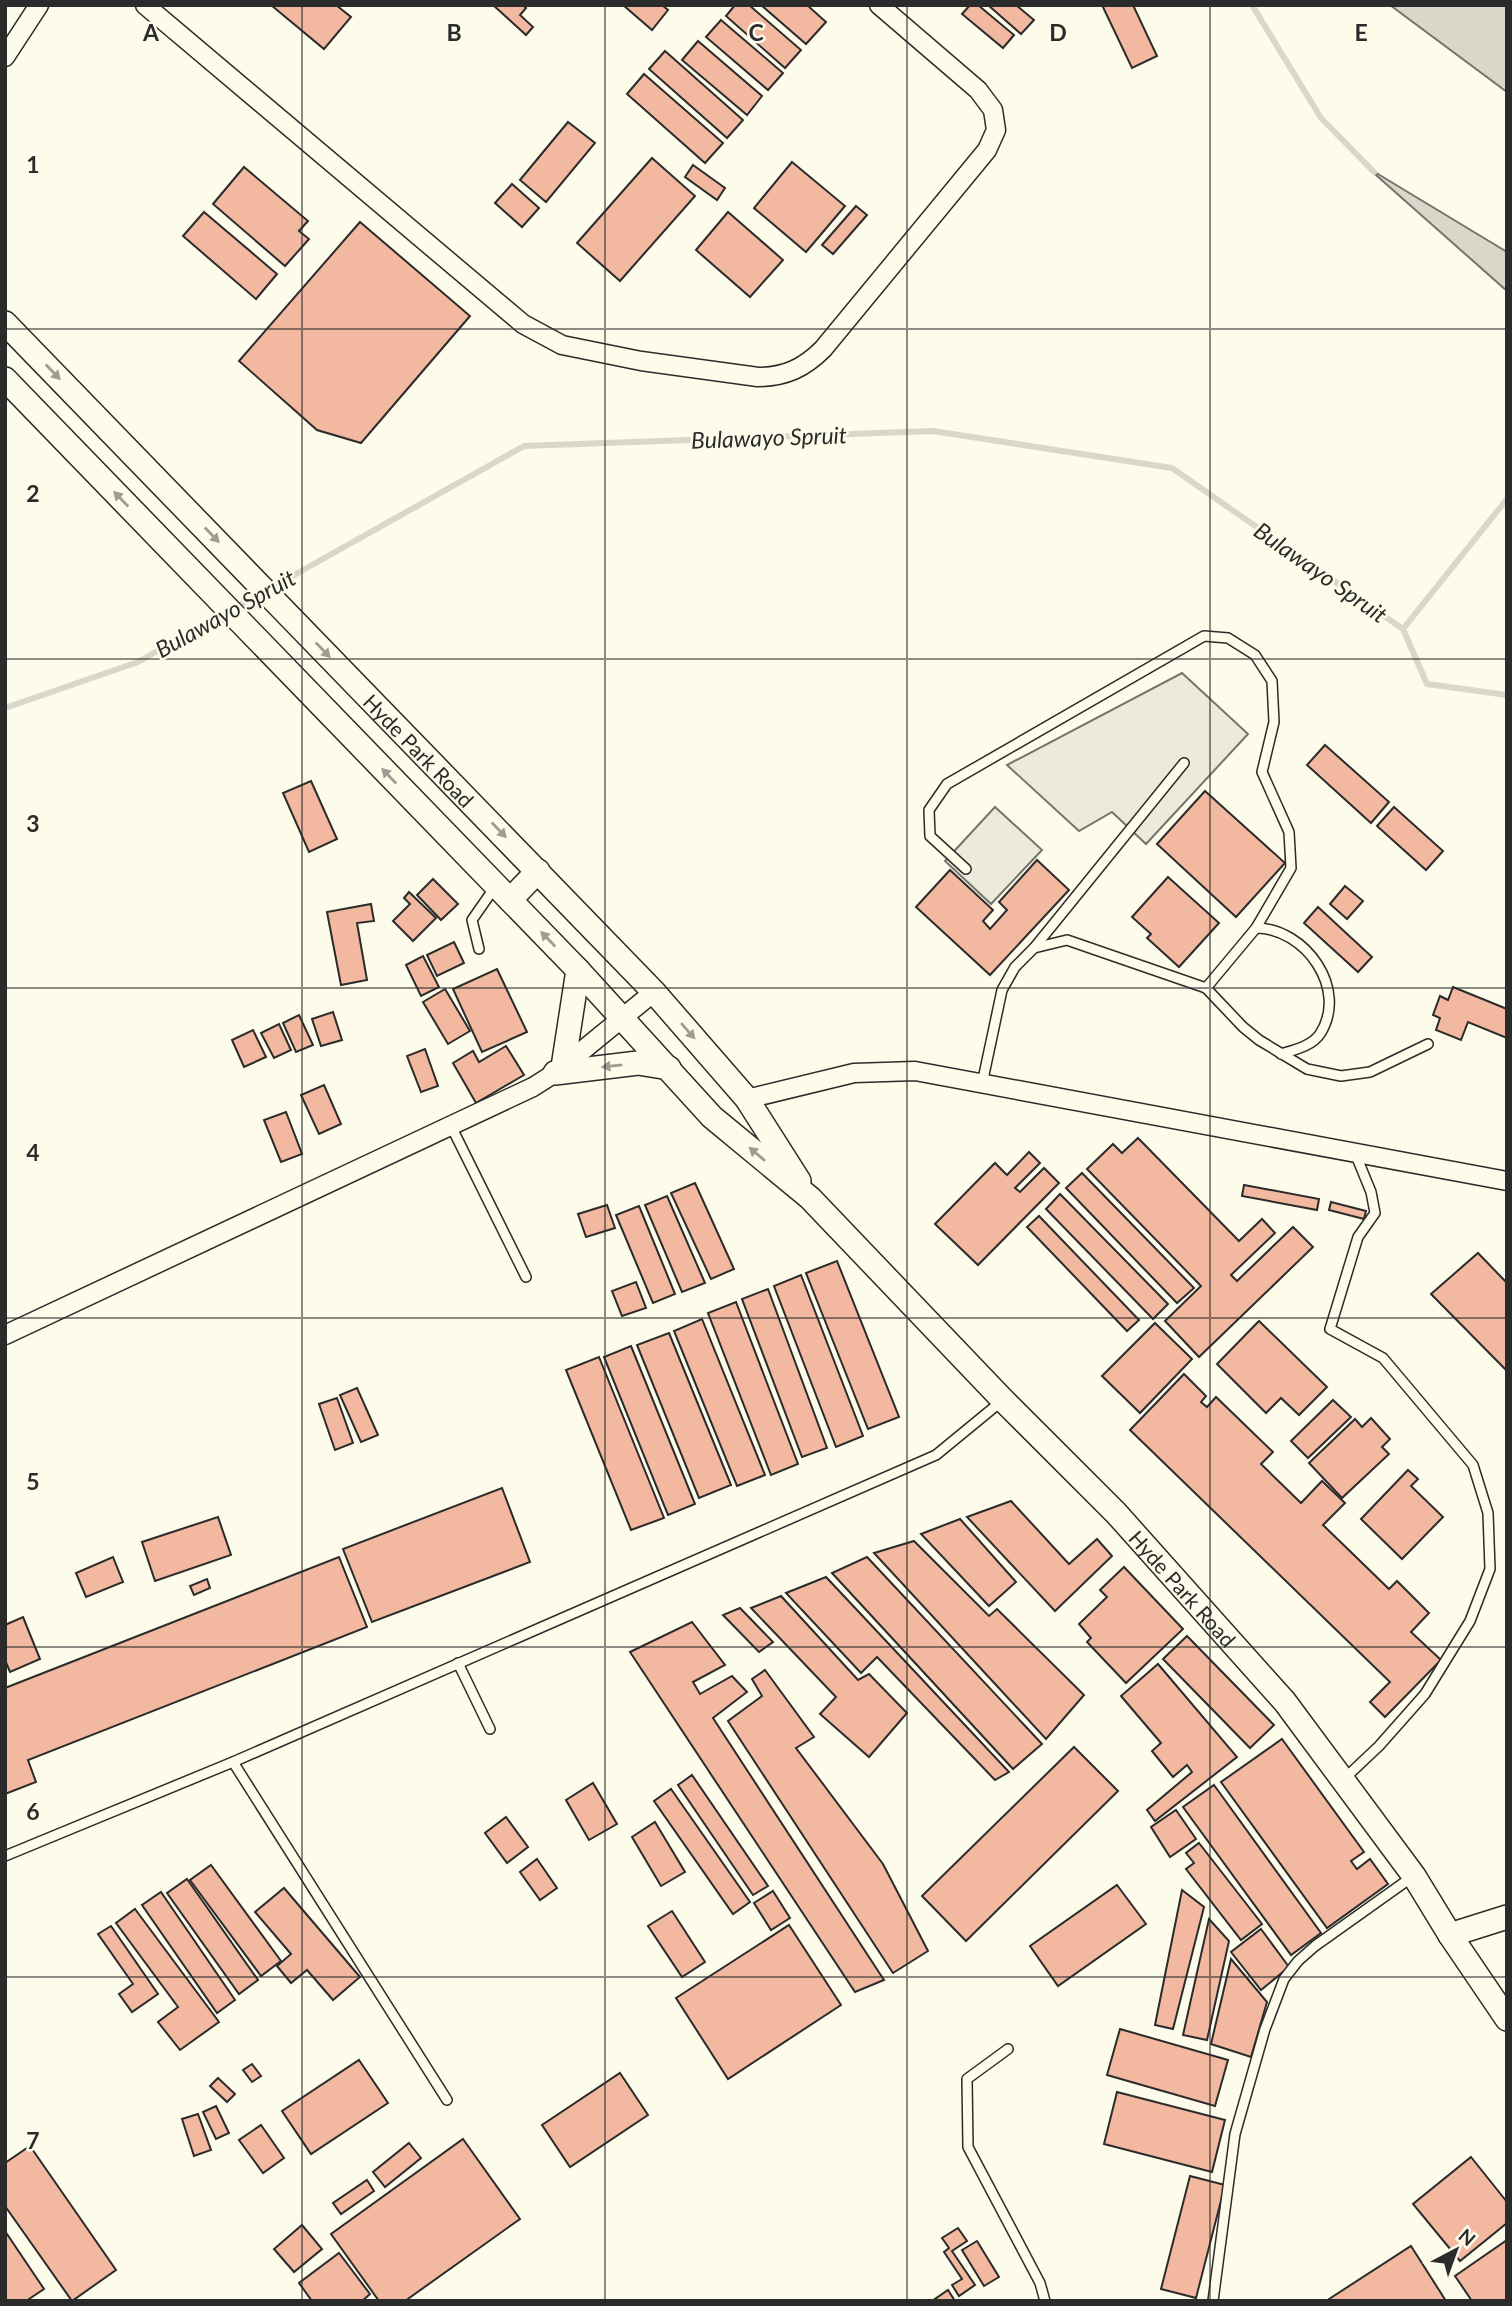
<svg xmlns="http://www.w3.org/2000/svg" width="1512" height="2306" font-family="Lato,sans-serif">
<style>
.parking{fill:#eceadb;stroke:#74746e;stroke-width:2}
.water{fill:#d8d7c9;stroke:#74746e;stroke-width:2}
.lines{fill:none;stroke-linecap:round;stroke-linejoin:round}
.stream{stroke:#d8d7c9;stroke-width:6}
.building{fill:#f2b8a0;stroke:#2b2b2b;stroke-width:2}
.service-casing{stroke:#2b2b2b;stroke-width:12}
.minor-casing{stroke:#2b2b2b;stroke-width:21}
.tertiary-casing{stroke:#2b2b2b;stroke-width:26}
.service{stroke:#fdfbea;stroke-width:9}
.minor{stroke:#fdfbea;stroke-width:18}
.tertiary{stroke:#fdfbea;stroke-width:23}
.oneway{fill:#9e9d94}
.grid{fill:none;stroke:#2b2b2b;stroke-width:2;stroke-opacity:0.55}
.labels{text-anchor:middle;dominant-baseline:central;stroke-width:5;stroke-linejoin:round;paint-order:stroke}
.street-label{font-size:21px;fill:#2b2b2b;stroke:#fdfbea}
.water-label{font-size:23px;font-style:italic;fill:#2b2b2b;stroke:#fdfbea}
.grid-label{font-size:23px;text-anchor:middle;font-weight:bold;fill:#2b2b2b;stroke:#fdfbea;stroke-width:5;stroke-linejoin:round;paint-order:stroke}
</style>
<rect width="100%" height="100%" fill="#fdfbea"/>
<g class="parking">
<polygon points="1182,673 1248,734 1146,844 1112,812 1079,831 1007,765"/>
<polygon points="995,807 1042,850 991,904 945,861"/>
</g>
<g class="water">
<polygon points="1390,5 1507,5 1507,92"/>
<polygon points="1368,168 1507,252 1507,291"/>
</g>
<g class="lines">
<g class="stream">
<polyline points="1252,5 1321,118 1374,172"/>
<polyline points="271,588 524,446 933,431 1172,468 1403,629 1427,684 1507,695"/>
<polyline points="234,608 261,593"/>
<polyline points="1403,629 1507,499"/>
<polyline points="5,708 138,662 224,613"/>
</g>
</g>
<g class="building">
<polygon points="271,5 336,5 351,17 324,49"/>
<polygon points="493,5 523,5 526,8 520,15 533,27 526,35"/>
<polygon points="623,5 662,5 668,10 652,30"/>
<polygon points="735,5 749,5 801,50 785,68 726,16"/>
<polygon points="761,5 807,5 826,22 806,44"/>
<polygon points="970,5 978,5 1014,35 1003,48 962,14"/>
<polygon points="988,5 1016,5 1034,20 1021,34"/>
<polygon points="1102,5 1133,5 1157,56 1132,68"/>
<polygon points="721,20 783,73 768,90 706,37"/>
<polygon points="698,41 762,96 747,115 682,60"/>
<polygon points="665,51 743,120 727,138 649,69"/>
<polygon points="644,74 723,143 705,163 627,94"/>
<polygon points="568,122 595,143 546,202 520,180"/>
<polygon points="652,158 695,196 620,281 577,243"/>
<polygon points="792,162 845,206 806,252 754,208"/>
<polygon points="693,165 725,188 717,200 685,177"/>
<polygon points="244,167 308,221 299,231 309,239 285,266 213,204"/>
<polygon points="512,184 539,208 522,227 495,203"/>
<polygon points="856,206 867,215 833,254 822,245"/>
<polygon points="204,212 277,274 256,299 183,236"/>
<polygon points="728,212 783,260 750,297 696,250"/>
<polygon points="360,222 470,316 361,443 317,430 239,361"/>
<polygon points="1325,745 1389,802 1371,823 1307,765"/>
<polygon points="311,781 337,839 309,852 283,793"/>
<polygon points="1205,791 1285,863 1236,917 1157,844"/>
<polygon points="1394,807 1443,851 1426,870 1377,826"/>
<polygon points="1037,860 1069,890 990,975 916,907 950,870 993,910 983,921 990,929 1007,910 999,902"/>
<polygon points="1168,877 1219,923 1179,967 1147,938 1151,934 1132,917"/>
<polygon points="433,879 458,904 441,920 417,895"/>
<polygon points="1345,886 1363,901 1347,919 1330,904"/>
<polygon points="409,892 436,918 413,941 393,921 410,904 404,898"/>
<polygon points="371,904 374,921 357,923 367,980 341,985 327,912"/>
<polygon points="1318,907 1372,957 1358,972 1304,923"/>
<polygon points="454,942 464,963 437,976 427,955"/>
<polygon points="423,956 439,987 421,996 406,965"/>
<polygon points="497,969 527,1032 482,1052 453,989"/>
<polygon points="1453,987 1507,1009 1507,1038 1468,1022 1461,1040 1436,1030 1440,1018 1433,1015 1440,996 1448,1000"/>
<polygon points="445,989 470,1031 448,1044 423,1002"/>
<polygon points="333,1012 342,1040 321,1046 312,1019"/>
<polygon points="299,1015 313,1045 296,1052 283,1023"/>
<polygon points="279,1024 291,1050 274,1058 261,1033"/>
<polygon points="253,1030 266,1057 244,1067 232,1040"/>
<polygon points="506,1046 524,1075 476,1103 453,1063 473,1051 479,1062"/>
<polygon points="425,1049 438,1086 421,1092 407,1056"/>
<polygon points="324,1085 341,1124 319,1134 301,1095"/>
<polygon points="286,1112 302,1154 281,1162 264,1120"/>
<polygon points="1138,1138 1239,1241 1262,1219 1275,1233 1231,1275 1237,1281 1293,1227 1313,1247 1199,1357 1165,1321 1201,1286 1087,1169 1113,1144 1122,1153"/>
<polygon points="1029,1152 1040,1163 1015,1188 1020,1192 1044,1168 1059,1183 978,1265 935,1224 995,1163 1007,1175"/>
<polygon points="1082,1173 1194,1288 1177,1303 1066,1188"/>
<polygon points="695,1183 734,1269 711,1279 671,1193"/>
<polygon points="1244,1185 1319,1199 1317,1210 1242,1196"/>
<polygon points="1060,1194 1168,1304 1153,1319 1046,1209"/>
<polygon points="667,1196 705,1283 682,1292 645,1205"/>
<polygon points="1331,1202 1366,1211 1364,1219 1329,1210"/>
<polygon points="607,1205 615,1228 586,1237 578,1214"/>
<polygon points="639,1206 675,1294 653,1303 616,1215"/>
<polygon points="1039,1216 1139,1320 1127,1331 1027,1227"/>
<polygon points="1478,1253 1507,1283 1507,1371 1431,1294"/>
<polygon points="837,1261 899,1417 868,1429 806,1273"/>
<polygon points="801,1275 863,1436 836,1447 774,1286"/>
<polygon points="636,1282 646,1308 622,1316 612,1291"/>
<polygon points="768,1289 827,1448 802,1457 742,1299"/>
<polygon points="736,1302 798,1464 771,1475 708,1313"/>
<polygon points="702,1319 765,1475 737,1486 674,1331"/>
<polygon points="1259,1321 1327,1387 1299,1415 1281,1398 1266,1413 1217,1364"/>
<polygon points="1155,1323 1192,1359 1140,1413 1102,1376"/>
<polygon points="669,1333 731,1485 699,1498 637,1345"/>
<polygon points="631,1346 695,1504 668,1515 604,1357"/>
<polygon points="599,1357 664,1518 631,1530 566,1370"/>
<polygon points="1184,1374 1206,1396 1201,1402 1207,1407 1216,1397 1273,1452 1261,1464 1301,1503 1322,1481 1345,1503 1323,1525 1389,1589 1397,1581 1429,1613 1411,1632 1441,1660 1385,1717 1370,1702 1390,1682 1130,1430"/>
<polygon points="357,1388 378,1435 361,1442 340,1395"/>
<polygon points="337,1398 353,1443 335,1450 319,1404"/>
<polygon points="1333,1400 1351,1417 1308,1458 1291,1441"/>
<polygon points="1371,1418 1390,1439 1382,1447 1389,1454 1342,1498 1309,1463 1355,1419 1362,1427"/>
<polygon points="1408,1470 1418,1479 1411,1486 1443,1517 1402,1559 1361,1519"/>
<polygon points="502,1488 530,1562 372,1622 343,1549"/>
<polygon points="1011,1501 1069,1564 1097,1539 1112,1556 1055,1611 967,1517"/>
<polygon points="218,1517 231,1555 155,1581 142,1542"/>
<polygon points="960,1519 1016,1582 989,1606 921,1534"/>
<polygon points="914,1541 989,1616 997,1609 1084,1695 1046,1739 874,1553"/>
<polygon points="113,1557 123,1582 86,1597 76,1573"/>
<polygon points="339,1557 367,1627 28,1760 36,1782 5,1794 5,1688"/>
<polygon points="867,1557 1042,1744 1013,1769 832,1573"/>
<polygon points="1124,1567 1183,1629 1126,1683 1087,1642 1091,1638 1079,1624 1107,1597 1100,1590"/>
<polygon points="826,1577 1009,1772 995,1780 877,1657 861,1673 786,1593"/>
<polygon points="207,1579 210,1588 194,1595 190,1586"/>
<polygon points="781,1596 858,1680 869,1674 907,1713 869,1757 820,1714 836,1697 751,1608"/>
<polygon points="740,1608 773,1642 759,1652 723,1615"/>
<polygon points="23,1617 40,1659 10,1672 5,1660 5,1625"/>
<polygon points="692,1622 725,1665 693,1682 700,1694 732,1676 747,1692 713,1718 884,1980 855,1992 630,1652"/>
<polygon points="1187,1636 1274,1725 1250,1748 1163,1659"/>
<polygon points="1158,1664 1237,1757 1155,1821 1147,1810 1192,1772 1187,1765 1173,1777 1152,1751 1161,1743 1121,1696"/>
<polygon points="765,1670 814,1737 796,1748 883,1864 928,1951 893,1973 728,1721 762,1696 752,1679"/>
<polygon points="1282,1739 1364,1852 1351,1861 1357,1869 1370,1859 1388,1884 1327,1928 1221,1782"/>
<polygon points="1074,1747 1118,1791 966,1941 922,1896"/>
<polygon points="692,1775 768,1886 753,1895 678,1785"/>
<polygon points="593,1783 617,1824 589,1840 566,1800"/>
<polygon points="1214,1785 1321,1933 1291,1955 1183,1807"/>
<polygon points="671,1789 750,1902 733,1914 654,1801"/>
<polygon points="1176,1810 1196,1839 1170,1857 1151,1827"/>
<polygon points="506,1817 528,1847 507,1863 485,1833"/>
<polygon points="655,1822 685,1872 661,1886 632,1837"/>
<polygon points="1199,1843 1262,1924 1241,1940 1186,1869 1194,1863 1186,1853"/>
<polygon points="537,1859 557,1888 540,1900 520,1872"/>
<polygon points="211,1865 281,1961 261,1976 190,1880"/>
<polygon points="187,1879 258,1980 239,1994 167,1893"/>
<polygon points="1117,1885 1146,1924 1058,1986 1030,1946"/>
<polygon points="284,1888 360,1977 333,2000 307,1970 291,1983 277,1966 291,1954 255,1912"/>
<polygon points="1182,1890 1204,1907 1173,2029 1155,2025"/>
<polygon points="773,1891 790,1918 771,1930 754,1903"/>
<polygon points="161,1892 235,2000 217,2013 142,1905"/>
<polygon points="135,1909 219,2022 180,2050 158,2022 178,2007 116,1923"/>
<polygon points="672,1911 705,1962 682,1977 648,1926"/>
<polygon points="1209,1919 1229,1941 1207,2040 1183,2035"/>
<polygon points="789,1925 841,2005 728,2079 676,1998"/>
<polygon points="111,1926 158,1994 132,2012 119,1994 133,1984 98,1934"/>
<polygon points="1261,1929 1289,1967 1261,1990 1231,1952"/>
<polygon points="1231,1959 1267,2002 1251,2057 1211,2044"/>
<polygon points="1120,2029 1228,2060 1215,2106 1107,2075"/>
<polygon points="359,2060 388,2103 311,2154 282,2111"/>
<polygon points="252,2064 261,2076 252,2082 243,2070"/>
<polygon points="620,2073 648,2115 570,2167 542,2125"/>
<polygon points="218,2078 235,2094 227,2102 210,2086"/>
<polygon points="1117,2092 1225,2120 1212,2172 1104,2144"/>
<polygon points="216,2106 229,2133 216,2139 203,2112"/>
<polygon points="198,2114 211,2150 194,2156 182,2119"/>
<polygon points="261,2125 284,2158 263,2173 239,2140"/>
<polygon points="463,2139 520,2219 405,2301 379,2301 331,2234"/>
<polygon points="409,2143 421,2158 385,2187 373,2172"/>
<polygon points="30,2146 116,2270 72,2301 5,2206 5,2163"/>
<polygon points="1471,2157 1507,2202 1507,2223 1460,2261 1413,2204"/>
<polygon points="1190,2176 1225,2185 1196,2298 1161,2289"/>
<polygon points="367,2180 374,2191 341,2214 333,2203"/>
<polygon points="302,2225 322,2249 294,2272 274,2249"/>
<polygon points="958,2228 967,2241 952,2251 975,2285 959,2296 952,2285 962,2279 944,2252 949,2248 942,2238"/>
<polygon points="7,2234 44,2289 26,2301 5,2301 5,2236"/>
<polygon points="1507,2240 1507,2301 1472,2301 1455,2276"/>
<polygon points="977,2241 999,2277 984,2286 962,2250"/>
<polygon points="1411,2246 1446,2301 1330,2301 1329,2299"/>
<polygon points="339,2253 370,2294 362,2301 312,2301 299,2283"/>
<polygon points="948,2290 955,2301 932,2301"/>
</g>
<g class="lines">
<g class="service-casing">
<g id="service">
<polyline points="966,869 930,836 929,810 947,784 1204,636 1228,638 1255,655 1272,681 1274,722 1262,772 1289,832 1291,868 1256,928"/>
<polyline points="1034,948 1184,763"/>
<polyline points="479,949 472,920 495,887"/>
<path d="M1206,988L1256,928C1305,928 1349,989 1320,1034C1312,1046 1294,1050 1281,1054"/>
<polyline points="982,1084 1002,990 1015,967 1034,948 1067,940 1206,988 1243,1027 1259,1040 1307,1069 1341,1076 1370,1072 1428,1044"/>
<polyline points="451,1126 526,1277"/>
<polyline points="458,1663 490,1729"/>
<polyline points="233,1762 447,2100"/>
<polyline points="1344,1779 1379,1746 1425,1694 1470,1621 1490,1569 1488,1513 1473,1465 1383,1358 1330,1329 1358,1237 1375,1213 1371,1192 1355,1153"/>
<polyline points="5,1856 233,1762 936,1455 1003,1400"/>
<polyline points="1008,2049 967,2079 968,2147 1040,2283 1045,2301"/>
<polyline points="1213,2301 1235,2134 1265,2029 1284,1979 1298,1961 1315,1946 1412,1877"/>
</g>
</g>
<g class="minor-casing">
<g id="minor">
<path d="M145,5L523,324L562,345L641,361L758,377C785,377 804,368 823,349L987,150L996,130L993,110L978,90L879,5"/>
<polyline points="5,57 39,5"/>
<polyline points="747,1099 854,1073 915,1071 1507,1181"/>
<polyline points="5,1335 533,1087 555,1073 654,992"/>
</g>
</g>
<g class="tertiary-casing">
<g id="tertiary">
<path id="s1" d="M5,323L654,992L747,1099L799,1181"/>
<path id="s2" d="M5,379L578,970L712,1117L810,1198L1003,1400L1116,1513L1285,1702L1414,1876L1450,1935L1507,2019"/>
<polyline points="510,900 538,871"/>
<polyline points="563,1067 578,970"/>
<polyline points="555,1073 638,1063 669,1068"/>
<polyline points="1450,1935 1507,1917"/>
</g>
</g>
<use href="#service" class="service"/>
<use href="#minor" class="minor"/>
<use href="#tertiary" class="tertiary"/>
</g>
<defs><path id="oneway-solid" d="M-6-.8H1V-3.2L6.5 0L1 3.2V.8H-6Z" transform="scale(1.75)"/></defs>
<g class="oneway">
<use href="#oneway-solid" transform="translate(53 372) rotate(46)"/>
<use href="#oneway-solid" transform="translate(121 499) rotate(-134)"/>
<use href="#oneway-solid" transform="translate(212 535) rotate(46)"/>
<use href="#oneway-solid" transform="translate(323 650) rotate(46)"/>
<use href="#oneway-solid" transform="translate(389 776) rotate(-134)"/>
<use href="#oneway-solid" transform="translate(499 830) rotate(46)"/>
<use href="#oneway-solid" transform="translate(548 939) rotate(-134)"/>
<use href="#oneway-solid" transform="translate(688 1031) rotate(49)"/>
<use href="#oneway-solid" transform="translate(612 1066) rotate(174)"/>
<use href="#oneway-solid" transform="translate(757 1154) rotate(-140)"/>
</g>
<path class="grid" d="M302,5V2301M605,5V2301M907,5V2301M1210,5V2301M5,329H1507M5,659H1507M5,988H1507M5,1318H1507M5,1647H1507M5,1977H1507"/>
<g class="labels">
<g class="street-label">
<text stroke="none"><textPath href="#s1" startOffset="595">Hyde Park Road</textPath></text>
<text stroke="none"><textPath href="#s2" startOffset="1689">Hyde Park Road</textPath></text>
</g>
<g class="water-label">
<text transform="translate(769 437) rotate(-2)">Bulawayo Spruit</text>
<text transform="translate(1321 572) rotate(35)">Bulawayo Spruit</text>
<text transform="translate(225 613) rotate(-29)">Bulawayo Spruit</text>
</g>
</g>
<g class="grid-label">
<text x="151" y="41">A</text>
<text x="454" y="41">B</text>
<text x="756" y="41">C</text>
<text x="1058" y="41">D</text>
<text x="1361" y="41">E</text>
<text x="33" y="173">1</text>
<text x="33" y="502">2</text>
<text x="33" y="832">3</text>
<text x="33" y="1161">4</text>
<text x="33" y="1490">5</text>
<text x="33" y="1820">6</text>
<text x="33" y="2149">7</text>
</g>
<rect width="1512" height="2306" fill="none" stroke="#2b2b2b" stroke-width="14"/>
<g transform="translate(1456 2250) rotate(41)" stroke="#fdfbea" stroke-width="5" paint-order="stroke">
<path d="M0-5L12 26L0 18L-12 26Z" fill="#2b2b2b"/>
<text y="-10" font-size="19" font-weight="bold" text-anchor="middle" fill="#2b2b2b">N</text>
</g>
</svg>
